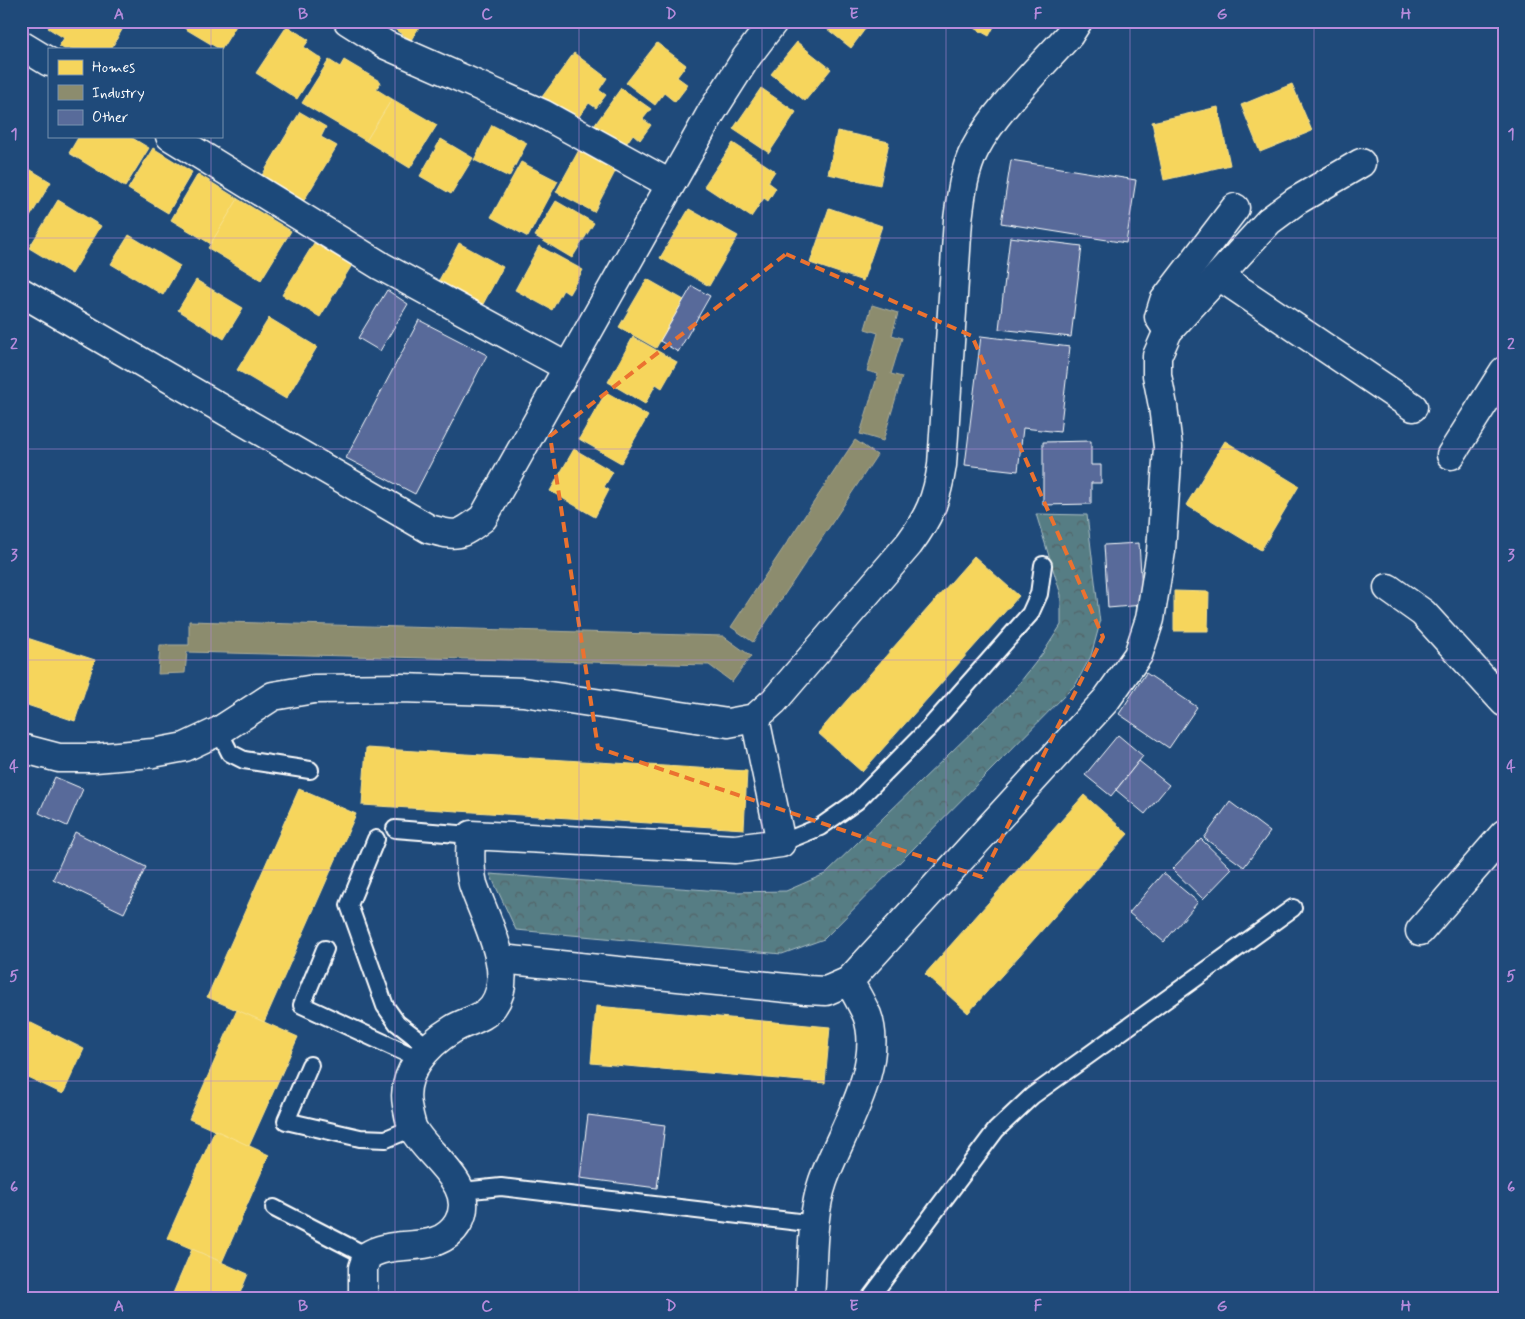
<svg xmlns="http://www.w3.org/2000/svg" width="1525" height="1319" font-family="Mynerve,sans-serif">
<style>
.forest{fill:url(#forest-crowns);stroke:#abbec2}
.homes{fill:#f6d55c;stroke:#f9e28d}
.industry{fill:#8c8c6e;stroke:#aeae9a}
.building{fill:#586b9a;stroke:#fff}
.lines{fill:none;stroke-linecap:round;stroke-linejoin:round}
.service-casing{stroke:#fff;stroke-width:20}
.minor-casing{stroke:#fff;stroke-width:31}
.service{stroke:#1f4a7a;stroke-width:16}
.minor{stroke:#1f4a7a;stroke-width:28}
.marked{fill:none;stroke:#eb7230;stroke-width:4;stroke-dasharray:10 6;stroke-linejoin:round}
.grid{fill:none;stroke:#b68bdc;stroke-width:1;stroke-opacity:0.55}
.neatline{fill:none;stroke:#b68bdc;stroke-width:2}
.grid-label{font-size:16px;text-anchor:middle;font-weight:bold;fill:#b68bdc}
</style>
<defs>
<pattern id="forest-crowns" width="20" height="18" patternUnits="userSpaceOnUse" patternTransform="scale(1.25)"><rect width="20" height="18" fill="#577d84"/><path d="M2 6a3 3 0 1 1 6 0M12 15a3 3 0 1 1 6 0" fill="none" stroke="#526468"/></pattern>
</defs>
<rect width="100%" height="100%" fill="#1f4a7a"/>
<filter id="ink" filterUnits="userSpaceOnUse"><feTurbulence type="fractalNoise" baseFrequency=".02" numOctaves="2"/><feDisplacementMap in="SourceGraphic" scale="10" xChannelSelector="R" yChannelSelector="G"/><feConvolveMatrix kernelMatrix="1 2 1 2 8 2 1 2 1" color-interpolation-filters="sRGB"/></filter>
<g filter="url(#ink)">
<polygon class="forest" points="1036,514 1087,515 1100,623 1091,656 1076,684 824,939 782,954 516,930 490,874 734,892 786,891 825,874 1010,695 1043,653 1061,625 1061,595"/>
<g class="homes">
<polygon points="53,21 127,21 111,49 64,49 59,46 64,38 48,28"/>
<polygon points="188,21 239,21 221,50 184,28"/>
<polygon points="382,21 423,21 411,40"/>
<polygon points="673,21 687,21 682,28"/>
<polygon points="817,21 871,21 851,48"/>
<polygon points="962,21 997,21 989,36"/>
<polygon points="287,26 309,40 304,47 322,59 297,99 256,73"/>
<polygon points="797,42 831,69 805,101 771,74"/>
<polygon points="657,43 686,65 677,77 688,85 675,102 664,93 655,105 626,83"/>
<polygon points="574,53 607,78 599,90 606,95 596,108 589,103 575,122 542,97"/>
<polygon points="329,60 340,67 344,60 381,82 376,89 392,99 366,141 302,103"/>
<polygon points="1292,84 1312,131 1260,152 1241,105"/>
<polygon points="621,88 651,109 643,119 651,125 640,140 633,134 624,147 594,126"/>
<polygon points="761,88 796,112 769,153 733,129"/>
<polygon points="392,99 437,125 410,168 366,141"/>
<polygon points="1218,107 1230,165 1164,180 1152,122"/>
<polygon points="300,112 326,127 321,137 337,146 303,202 261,177"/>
<polygon points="492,125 527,143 509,177 474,160"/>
<polygon points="837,131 889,142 880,185 828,174"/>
<polygon points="79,136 129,136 149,148 125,187 69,153"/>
<polygon points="441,139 473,158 451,194 420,176"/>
<polygon points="733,143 775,171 768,182 776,188 768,201 764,198 751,217 704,186"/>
<polygon points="153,148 192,172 168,213 128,189"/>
<polygon points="579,150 616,170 594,212 556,192"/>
<polygon points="521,162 558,181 528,237 491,217"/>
<polygon points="21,164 51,182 21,232"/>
<polygon points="198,174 238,199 211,244 171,220"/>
<polygon points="238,199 291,231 261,280 208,248"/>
<polygon points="58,200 101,226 72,274 29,248"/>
<polygon points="556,201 594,223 572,258 535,236"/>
<polygon points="829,208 882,226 863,281 810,263"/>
<polygon points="689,209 738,236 709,286 660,258"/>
<polygon points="129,235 180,266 163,295 111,264"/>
<polygon points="314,243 352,265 320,317 282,295"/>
<polygon points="459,243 503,267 482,306 438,282"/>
<polygon points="539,246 583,270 569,294 563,290 552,310 515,290"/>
<polygon points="647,279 684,300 656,348 619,327"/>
<polygon points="196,280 243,308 224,339 178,310"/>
<polygon points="269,318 317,347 286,399 237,370"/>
<polygon points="633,337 677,362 662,388 656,384 645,404 608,382"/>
<polygon points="606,392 648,416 621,463 579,439"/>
<polygon points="1225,441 1299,486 1261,550 1186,505"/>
<polygon points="574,449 613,472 604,487 609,490 595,517 550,491"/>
<polygon points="974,556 1019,596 862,772 818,733"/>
<polygon points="1174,591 1209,592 1208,631 1174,631"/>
<polygon points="21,636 95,660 75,721 21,703"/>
<polygon points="366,748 747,771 744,829 362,805"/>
<polygon points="299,789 356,814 264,1022 207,997"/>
<polygon points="1084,795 1128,834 968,1013 925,974"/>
<polygon points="596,1006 830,1027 825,1083 591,1063"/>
<polygon points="237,1010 298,1037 249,1146 189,1119"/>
<polygon points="21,1018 84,1049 63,1094 21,1074"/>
<polygon points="215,1130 269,1155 222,1262 167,1238"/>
<polygon points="192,1249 248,1274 238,1298 171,1298"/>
</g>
<g class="industry">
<polygon points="872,305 898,313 892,335 902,338 891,374 902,377 883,441 860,434 878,374 867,371 878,333 865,329"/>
<polygon points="855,440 877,455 753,642 731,627"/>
<polygon points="189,621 723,636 751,656 732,682 709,665 187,652 185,673 158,674 160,645 189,645"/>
</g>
<g class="building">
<polygon points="1011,160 1136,180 1126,243 1001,223"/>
<polygon points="1010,237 1082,246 1071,337 999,329"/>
<polygon points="692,286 710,296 678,352 660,341"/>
<polygon points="387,290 408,304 380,351 358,338"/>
<polygon points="419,320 487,355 415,494 346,458"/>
<polygon points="981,336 1070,347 1060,432 1023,428 1018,471 965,465"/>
<polygon points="1091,441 1091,465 1101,465 1101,483 1091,483 1091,504 1043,505 1043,442"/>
<polygon points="1139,543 1143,605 1108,608 1104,545"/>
<polygon points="1146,673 1197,707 1169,748 1119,714"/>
<polygon points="1118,735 1143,756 1111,796 1085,775"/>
<polygon points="1139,761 1169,785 1145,814 1116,790"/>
<polygon points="55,777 83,789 67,826 39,813"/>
<polygon points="1230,802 1270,832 1244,867 1204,838"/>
<polygon points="75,832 146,867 124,913 53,879"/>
<polygon points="1201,839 1232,869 1203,899 1172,869"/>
<polygon points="1163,873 1198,902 1164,942 1129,913"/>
<polygon points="588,1115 665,1125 657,1188 580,1178"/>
</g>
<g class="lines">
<g class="service-casing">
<g id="service">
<polyline points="219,731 230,753 244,760 310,770"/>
<polyline points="395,829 471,835"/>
<polyline points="376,839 349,905 385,1006 397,1023 428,1047"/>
<polyline points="781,843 820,827 857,801 929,728 1030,614 1039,594 1043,565"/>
<polyline points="325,949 302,1005 419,1059"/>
<polyline points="310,1065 286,1121 360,1138 386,1139 413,1128"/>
<polyline points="462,1191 501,1187 816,1224"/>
<polyline points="274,1208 367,1256"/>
<polyline points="870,1298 996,1130 1032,1096 1293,908"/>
</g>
</g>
<g class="minor-casing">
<g id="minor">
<polyline points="348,21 386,45 543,114 670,184"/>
<polyline points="21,45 49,62"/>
<polyline points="170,136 381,266 567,367"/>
<polyline points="1219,276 1413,407"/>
<path d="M21,292L429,529C458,537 459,536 483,518L711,113L746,58L774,21"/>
<polyline points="1168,331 1159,317 1164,301 1235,208"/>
<polyline points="1451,455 1504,371"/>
<polyline points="1388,588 1423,613 1504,702"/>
<path d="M21,748L59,758H95L153,753L185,747L219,731L273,696L314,689L401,688L523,692L728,723L755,718L774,701L909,544C929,517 937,499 942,465L958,220C961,196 964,170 975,149C996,109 1039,69 1069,35L1078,21"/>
<polyline points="1420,931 1504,834"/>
<polyline points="501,959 806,990 826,991 849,981"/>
<path d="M363,1298V1268L367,1256C394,1237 438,1257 458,1223C480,1185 425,1155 412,1127C410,1120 408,1111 407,1105C401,1072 428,1044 453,1029C466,1021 484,1019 493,1006C517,973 484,918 473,884C469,868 470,851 471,835L735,849L781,843L755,718"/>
<path d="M810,1298C813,1262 811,1215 823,1181C840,1133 886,1066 867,1015C862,1004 855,992 849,981L1106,700L1138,655L1150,619L1161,551L1168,447L1163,406L1157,375V356L1168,331L1269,221L1296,201L1361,163"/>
</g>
</g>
<use href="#service" class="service"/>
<use href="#minor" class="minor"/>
</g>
</g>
<path class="marked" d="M786,254L972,336L1103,637L982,877L598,748L550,436Z"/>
<path class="grid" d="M211,21V49M395,21V1298M579,21V1298M762,21V1298M946,21V1298M1130,21V1298M1314,21V1298M211,136V1298M21,238H1504M21,449H1504M21,660H1504M21,870H1504M21,1081H1504"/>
<rect width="1525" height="1319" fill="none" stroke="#1f4a7a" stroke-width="55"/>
<rect x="48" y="48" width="175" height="90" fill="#1f4a7a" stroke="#7992af"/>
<rect x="58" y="60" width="25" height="15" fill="#f6d55c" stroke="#7992af"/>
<text x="92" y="72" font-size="15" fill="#ffffff">Homes</text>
<rect x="58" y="85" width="25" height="15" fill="#8c8c6e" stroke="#7992af"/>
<text x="92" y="98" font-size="15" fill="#ffffff">Industry</text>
<rect x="58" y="110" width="25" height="15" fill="#586b9a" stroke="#7992af"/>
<text x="92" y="122" font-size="15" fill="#ffffff">Other</text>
<rect x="28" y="28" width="1470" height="1264" class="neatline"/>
<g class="grid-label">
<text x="119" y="19">A</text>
<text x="303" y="19">B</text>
<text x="487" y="19">C</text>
<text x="671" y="19">D</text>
<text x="854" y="19">E</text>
<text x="1038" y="19">F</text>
<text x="1222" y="19">G</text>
<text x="1406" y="19">H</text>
<text x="14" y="139">1</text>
<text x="1511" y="139">1</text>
<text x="14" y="349">2</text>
<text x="1511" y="349">2</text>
<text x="14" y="560">3</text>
<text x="1511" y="560">3</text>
<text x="14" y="771">4</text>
<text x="1511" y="771">4</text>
<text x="14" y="981">5</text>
<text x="1511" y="981">5</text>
<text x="14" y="1192">6</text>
<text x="1511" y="1192">6</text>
<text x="119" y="1311">A</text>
<text x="303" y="1311">B</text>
<text x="487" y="1311">C</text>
<text x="671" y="1311">D</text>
<text x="854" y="1311">E</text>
<text x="1038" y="1311">F</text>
<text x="1222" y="1311">G</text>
<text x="1406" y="1311">H</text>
</g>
</svg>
